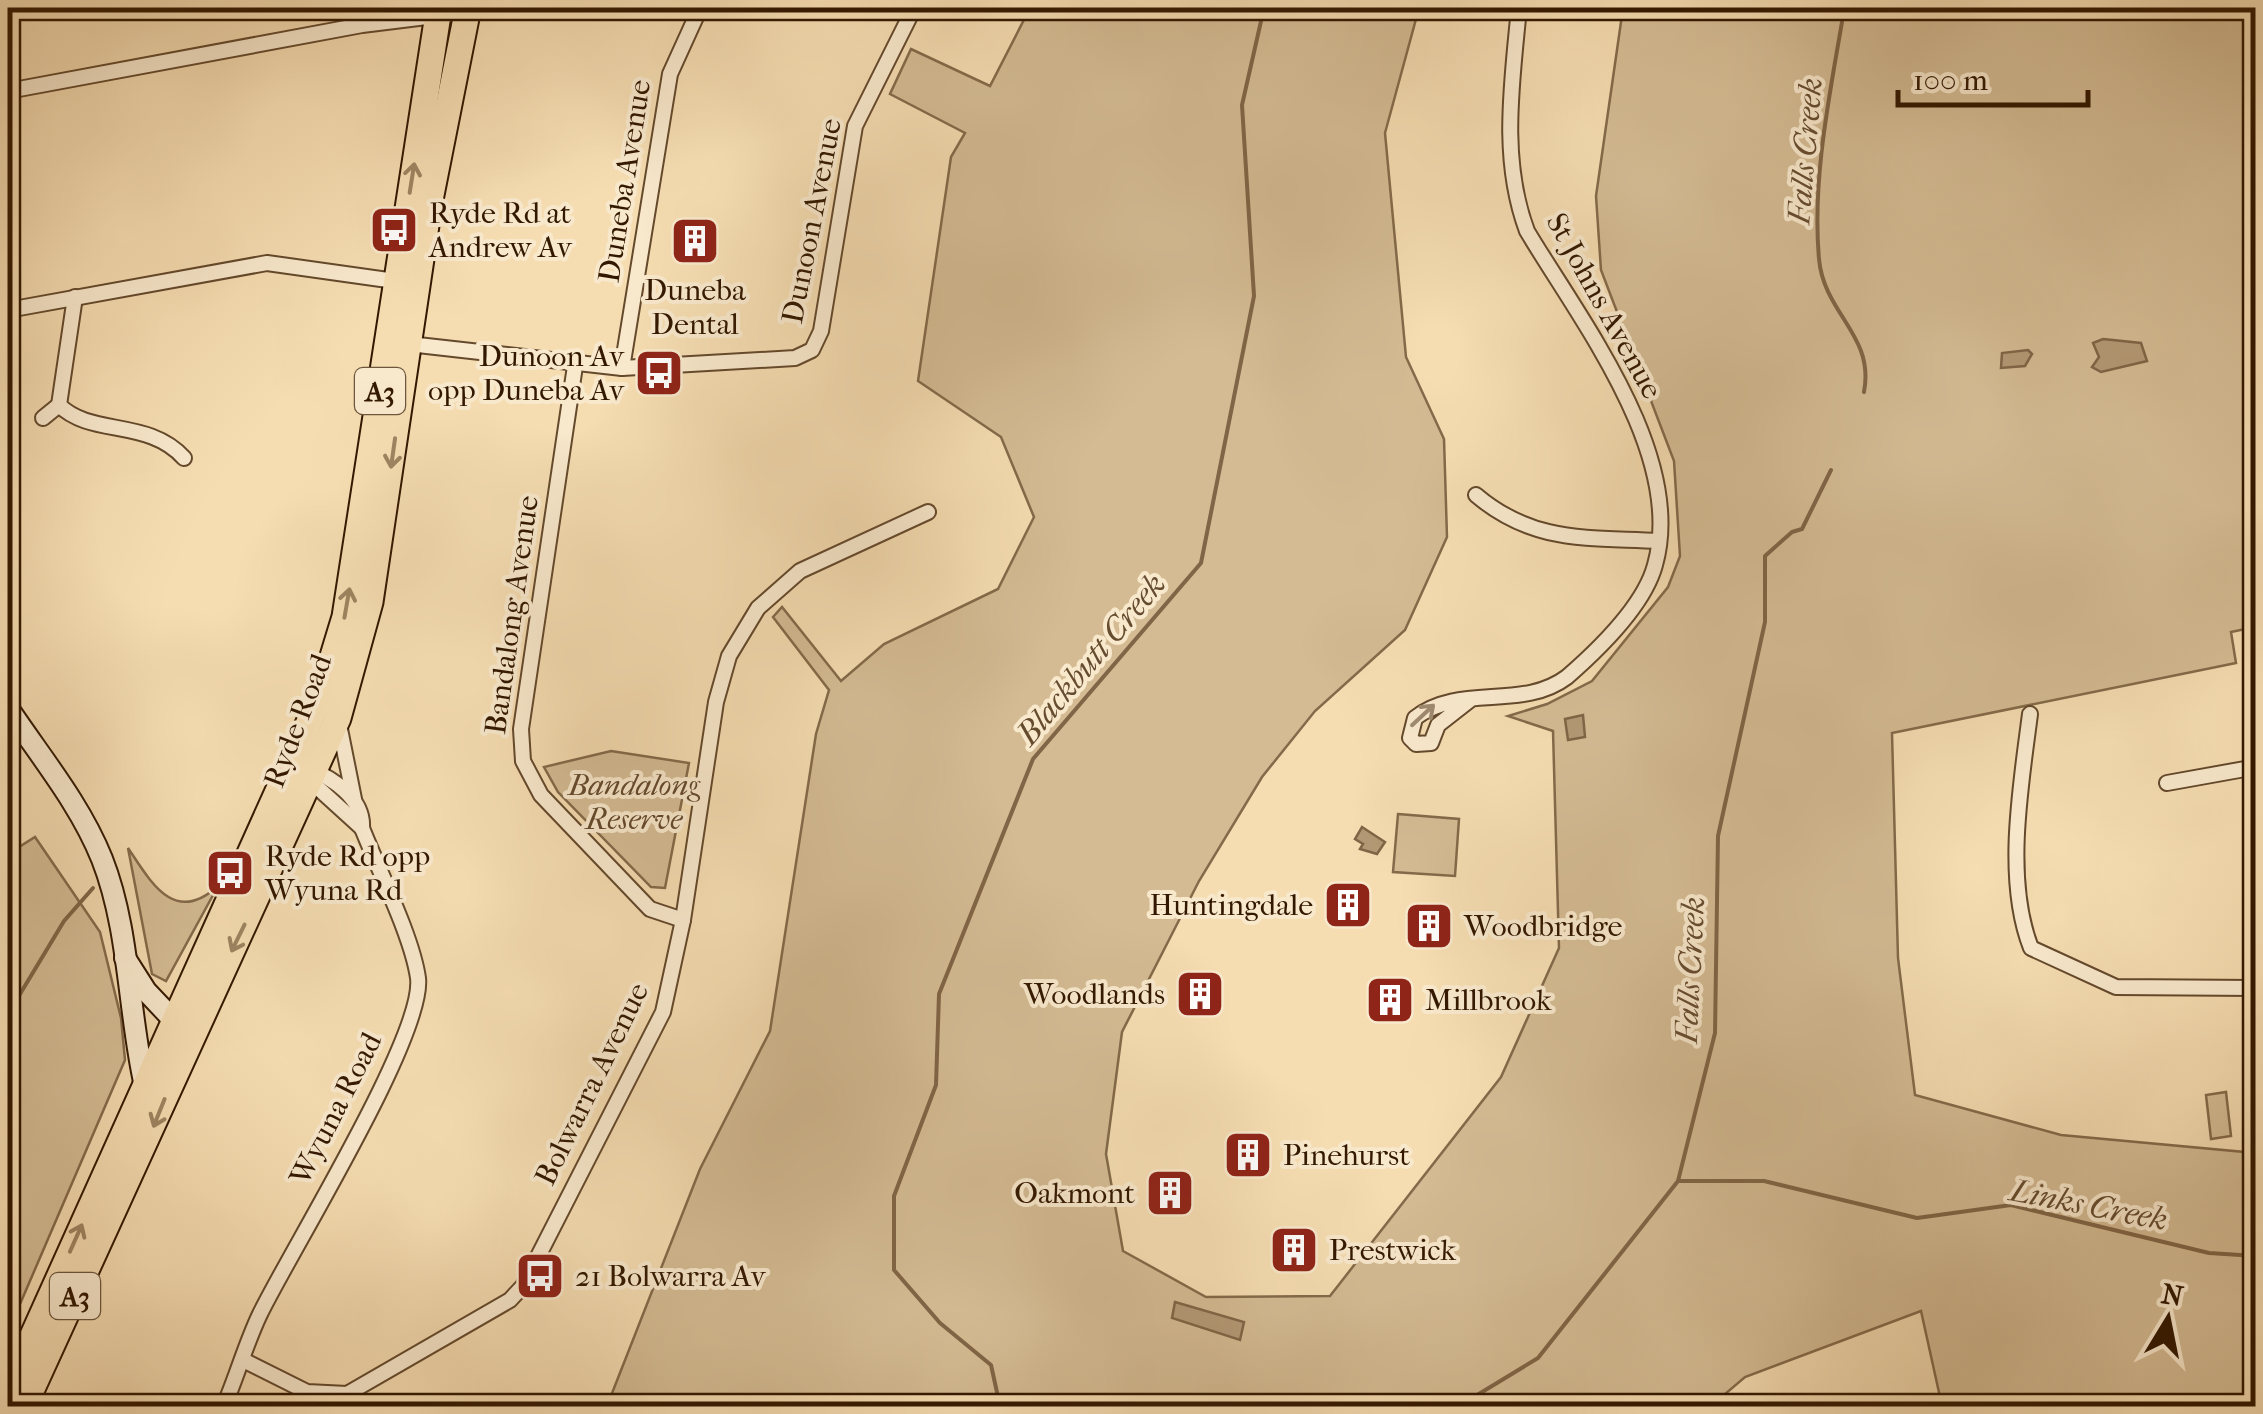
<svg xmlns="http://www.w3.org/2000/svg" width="2263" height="1414" font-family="'IM FELL French Canon',serif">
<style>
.green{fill:#d4bb93;stroke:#846a4a;stroke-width:2.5}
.water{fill:#b39975;stroke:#806546;stroke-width:2.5}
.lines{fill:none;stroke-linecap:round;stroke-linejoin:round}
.stream{stroke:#806546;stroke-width:4}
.street-casing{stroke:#64492c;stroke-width:18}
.secondary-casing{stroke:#331800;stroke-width:24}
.highway-casing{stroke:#331800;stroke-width:29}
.street{stroke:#f8e8cc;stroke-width:14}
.secondary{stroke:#f8e8cc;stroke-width:20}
.highway{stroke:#f5dcb1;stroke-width:25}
.oneway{stroke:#9e8461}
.oneway2{stroke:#9f8a70}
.labels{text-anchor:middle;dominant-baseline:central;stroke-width:8;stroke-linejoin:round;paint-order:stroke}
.shield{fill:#f8e8cc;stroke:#6e563d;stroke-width:2.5}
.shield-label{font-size:28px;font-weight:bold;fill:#331800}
.street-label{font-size:30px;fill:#331800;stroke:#f8e8cc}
.poi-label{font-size:30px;fill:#331800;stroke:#f8e8cc;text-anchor:start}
.park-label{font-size:30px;font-style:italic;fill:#63492c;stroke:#f8e8cc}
.water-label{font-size:32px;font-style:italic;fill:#664c2f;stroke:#f8e8cc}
</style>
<rect width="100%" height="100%" fill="#f5dcb1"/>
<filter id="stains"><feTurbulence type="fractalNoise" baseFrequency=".002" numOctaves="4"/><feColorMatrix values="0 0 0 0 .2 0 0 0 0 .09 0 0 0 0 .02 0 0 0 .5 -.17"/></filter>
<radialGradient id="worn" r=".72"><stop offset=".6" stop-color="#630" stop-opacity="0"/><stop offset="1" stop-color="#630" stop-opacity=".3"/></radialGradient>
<g class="green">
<polygon points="1030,8 1419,8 1385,133 1406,357 1444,439 1447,537 1405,630 1315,711 1262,777 1199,881 1122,1032 1106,1154 1123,1251 1206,1297 1330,1296 1501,1077 1559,948 1553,731 1508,716 1547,704 1592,681 1668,587 1680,556 1674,461 1601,270 1596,196 1623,8 2255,8 2255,627 2231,632 2236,663 1892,733 1898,958 1915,1095 2061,1135 2255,1153 2255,1406 1942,1406 1921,1311 1745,1377 1711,1406 607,1406 700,1169 770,1031 816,734 829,690 773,617 782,607 841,681 884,644 998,589 1034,517 1001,437 918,381 951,157 965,133 890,94 911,49 990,86"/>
<polygon points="611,751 689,763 665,888 651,887 558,792 544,767"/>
<polygon points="1398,814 1459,819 1455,876 1393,872"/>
<polygon points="35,837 100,932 121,1018 125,1060 8,1332 8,854"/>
<path d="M128,848C151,882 174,926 218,886L166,981L152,974Z"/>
<polygon points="2226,1092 2231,1136 2211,1139 2206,1095"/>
</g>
<g class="water">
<polygon points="2103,339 2141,343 2147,361 2101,372 2092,367 2099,357 2093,343"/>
<polygon points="2028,350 2032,354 2025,366 2001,368 2002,353"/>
<polygon points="1583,715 1585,737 1568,740 1565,719"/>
<polygon points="1362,827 1385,842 1377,854 1360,849 1363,844 1355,839"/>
<polygon points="1175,1302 1244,1322 1240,1340 1172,1318"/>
</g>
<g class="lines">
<g class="stream">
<path d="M1842,22C1829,98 1812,181 1819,259C1824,314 1875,335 1864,392"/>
<polyline points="8,1014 64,921 93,888"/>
<polyline points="1678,1181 1764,1181 1917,1218 2011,1205 2209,1253 2256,1256"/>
<polyline points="1000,1406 991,1365 940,1323 894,1270 894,1196 936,1085 939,994 1033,759 1201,563 1254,296 1242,105 1264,8"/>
<polyline points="1459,1406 1538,1358 1678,1181 1715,1033 1718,836 1765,622 1765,556 1792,532 1802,529 1831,470"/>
</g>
<g class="street-casing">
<g id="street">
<polyline points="8,91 362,25 467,12"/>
<path d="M75,297L59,405C91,437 148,418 184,458"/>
<polyline points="8,310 267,263 395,281"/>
<polyline points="409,344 622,368 795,358 812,350 821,331 855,126 914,8"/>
<polyline points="575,366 521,729 523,761 541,795 650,909 683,920"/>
<polyline points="622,368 670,74 700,8"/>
<polyline points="43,418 59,405"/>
<path d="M1476,495C1534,544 1588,537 1659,541"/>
<path d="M1470,700L1438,725L1431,743L1416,744L1410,738L1415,718C1460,683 1522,711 1567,677C1598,650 1644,606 1655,565C1686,455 1580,320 1527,231C1500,159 1512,83 1519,8"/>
<path d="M2030,714C2021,785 2004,879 2031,948L2116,987L2256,988"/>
<polyline points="339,724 354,799"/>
<polyline points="307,778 362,828"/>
<polyline points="2167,783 2256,767"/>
<polyline points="243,1360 307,1392 347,1394 510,1300 523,1286 663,1012 683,920 716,702 729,656 758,608 800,571 928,512"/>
<path d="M224,1406C237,1376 246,1343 260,1314C291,1250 425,1035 418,978C412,936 378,869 362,828C364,798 332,778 308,768"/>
</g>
</g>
<g class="secondary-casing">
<g id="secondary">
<path d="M8,708C40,756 80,804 102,859C130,930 128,1012 145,1086"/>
<polyline points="125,958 146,991 181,1028"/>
</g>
</g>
<g class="highway-casing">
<g id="highway">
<polyline points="8,1391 321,696 345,617 439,8"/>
<polyline points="24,1406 338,718 370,602 429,205 468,8"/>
</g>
</g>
<use href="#street" class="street"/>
<use href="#secondary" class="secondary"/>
<use href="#highway" class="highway"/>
</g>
<defs><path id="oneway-shaft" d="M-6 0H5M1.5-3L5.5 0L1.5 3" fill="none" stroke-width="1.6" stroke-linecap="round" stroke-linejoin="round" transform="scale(2.5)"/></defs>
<g class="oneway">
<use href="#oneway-shaft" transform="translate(412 178) rotate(-81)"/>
<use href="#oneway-shaft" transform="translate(393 453) rotate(98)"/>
<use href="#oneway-shaft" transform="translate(347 603) rotate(-80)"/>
<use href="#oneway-shaft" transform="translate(238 938) rotate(116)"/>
<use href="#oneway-shaft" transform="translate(159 1113) rotate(112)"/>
<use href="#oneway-shaft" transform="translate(76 1238) rotate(-66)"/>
</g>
<use class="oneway2" href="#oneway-shaft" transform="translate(1423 715) rotate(-43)"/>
<defs>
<g id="bus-square" transform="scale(2.5)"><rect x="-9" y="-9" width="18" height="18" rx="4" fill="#8f2418" stroke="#f8e8cc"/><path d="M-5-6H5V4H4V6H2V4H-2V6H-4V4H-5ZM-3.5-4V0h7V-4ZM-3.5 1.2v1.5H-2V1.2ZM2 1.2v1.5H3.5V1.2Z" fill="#fff"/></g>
<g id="building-square" transform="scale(2.5)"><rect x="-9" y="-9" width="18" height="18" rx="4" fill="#8f2418" stroke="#f8e8cc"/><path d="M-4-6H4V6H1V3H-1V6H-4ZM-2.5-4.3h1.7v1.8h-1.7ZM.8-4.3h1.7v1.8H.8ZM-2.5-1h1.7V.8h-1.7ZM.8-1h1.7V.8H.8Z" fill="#fff"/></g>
</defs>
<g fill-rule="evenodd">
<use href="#bus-square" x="394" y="230"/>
<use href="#building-square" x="695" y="241"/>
<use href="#bus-square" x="659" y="373"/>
<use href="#bus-square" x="230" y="873"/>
<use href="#building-square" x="1348" y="905"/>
<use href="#building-square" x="1429" y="926"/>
<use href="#building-square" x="1200" y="994"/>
<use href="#building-square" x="1390" y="1000"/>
<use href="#building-square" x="1248" y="1155"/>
<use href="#building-square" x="1170" y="1193"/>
<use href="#building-square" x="1294" y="1250"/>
<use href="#bus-square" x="540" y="1276"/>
</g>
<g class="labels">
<g class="shield">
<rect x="355" y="368" width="50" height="46" rx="8"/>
<rect x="50" y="1273" width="50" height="46" rx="8"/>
</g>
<g class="shield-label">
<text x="380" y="391">A3</text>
<text x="75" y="1296">A3</text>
</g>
<g class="street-label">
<text transform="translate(625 181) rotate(-81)">Duneba Avenue</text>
<text transform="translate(812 221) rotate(-79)">Dunoon Avenue</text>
<text transform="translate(1604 306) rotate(61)">St Johns Avenue</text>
<text transform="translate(512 615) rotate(-82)">Bandalong Avenue</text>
<text transform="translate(298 721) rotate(-69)">Ryde Road</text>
<text transform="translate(592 1084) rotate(-64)">Bolwarra Avenue</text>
<text transform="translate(336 1109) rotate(-63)">Wyuna Road</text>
</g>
<g class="poi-label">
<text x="429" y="213">Ryde Rd at<tspan x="429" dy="34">Andrew Av</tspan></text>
<text x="695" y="290" text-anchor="middle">Duneba<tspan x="695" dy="34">Dental</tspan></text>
<text x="624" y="356" text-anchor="end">Dunoon Av<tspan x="624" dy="34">opp Duneba Av</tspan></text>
<text x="265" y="856">Ryde Rd opp<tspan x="265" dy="34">Wyuna Rd</tspan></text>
<text x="1313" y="905" text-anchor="end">Huntingdale</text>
<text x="1464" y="926">Woodbridge</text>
<text x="1165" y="994" text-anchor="end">Woodlands</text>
<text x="1425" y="1000">Millbrook</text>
<text x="1283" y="1155">Pinehurst</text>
<text x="1135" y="1193" text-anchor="end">Oakmont</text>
<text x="1329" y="1250">Prestwick</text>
<text x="575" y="1276">21 Bolwarra Av</text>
</g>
<g class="park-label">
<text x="634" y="785">Bandalong<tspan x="634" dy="34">Reserve</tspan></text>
</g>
<g class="water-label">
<text transform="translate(1805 151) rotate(-85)">Falls Creek</text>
<text transform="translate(1091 659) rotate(-50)">Blackbutt Creek</text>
<text transform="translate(1690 970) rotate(-87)">Falls Creek</text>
<text transform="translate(2089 1205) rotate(11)">Links Creek</text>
</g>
</g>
<rect width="2263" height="1414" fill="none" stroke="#f5dcb1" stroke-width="40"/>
<rect x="10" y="10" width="2243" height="1394" fill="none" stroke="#331800" stroke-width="5"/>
<rect x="20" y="20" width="2223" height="1374" fill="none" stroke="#331800" stroke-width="2.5"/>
<g transform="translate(2168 1319) rotate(10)" stroke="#f8e8cc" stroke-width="8" paint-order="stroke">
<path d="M0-8L18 38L0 25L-18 38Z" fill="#331800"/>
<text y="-15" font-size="28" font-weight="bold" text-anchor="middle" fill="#331800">N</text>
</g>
<path d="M1898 90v15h190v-15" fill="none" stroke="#331800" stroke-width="5"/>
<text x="1913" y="90" font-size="30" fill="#331800" stroke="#f8e8cc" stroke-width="8" paint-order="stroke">100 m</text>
<rect width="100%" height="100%" filter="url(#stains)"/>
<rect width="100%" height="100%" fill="url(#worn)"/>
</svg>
